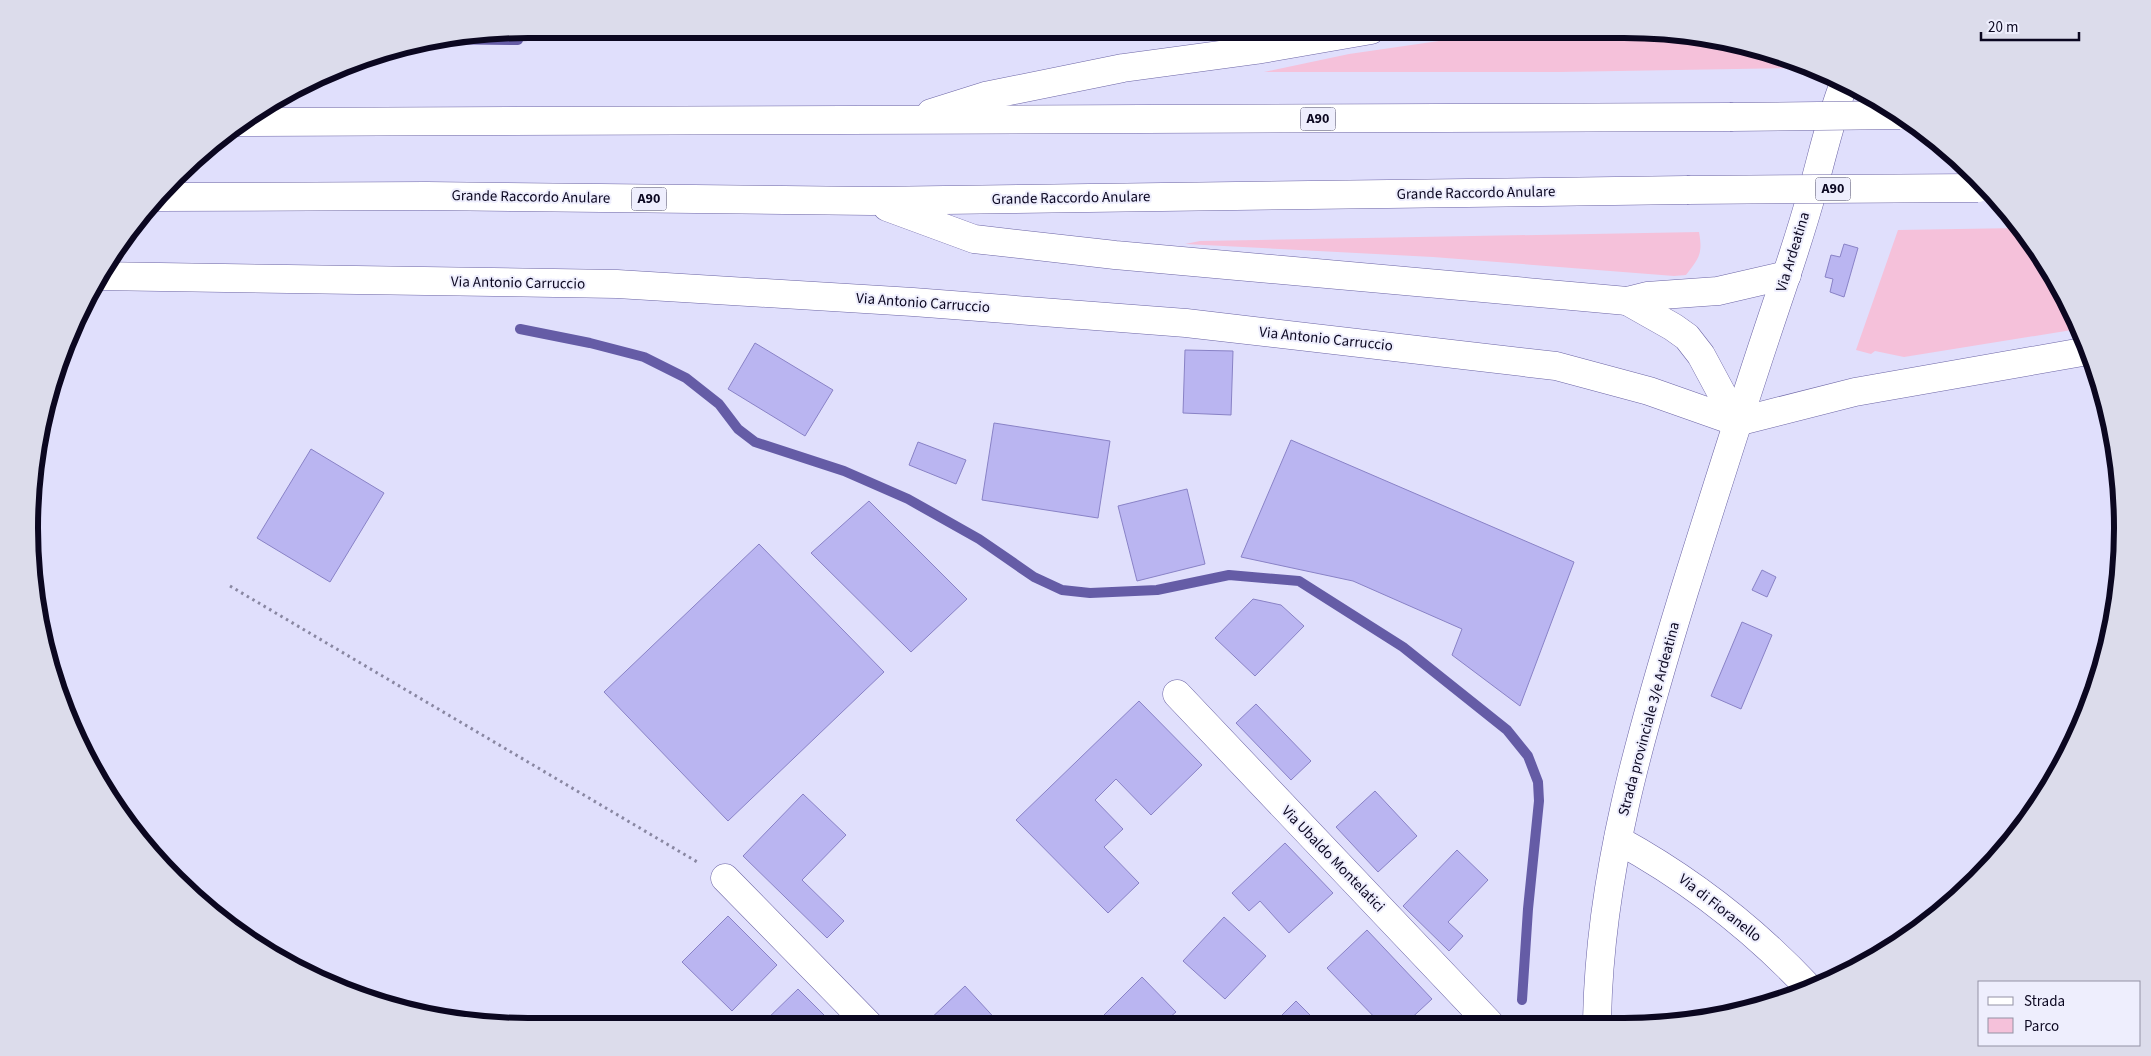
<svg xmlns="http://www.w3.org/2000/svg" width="2151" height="1056" font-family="'Source Sans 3',sans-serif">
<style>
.green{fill:#f5c1da}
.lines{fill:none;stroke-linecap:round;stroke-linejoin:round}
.stream{stroke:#655ca6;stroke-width:10}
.building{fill:#bab5f1;stroke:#8982c6}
.street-casing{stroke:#6b64a5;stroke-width:29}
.secondary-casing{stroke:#6b64a5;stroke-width:29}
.highway-casing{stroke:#6b64a5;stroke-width:29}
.path{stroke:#8987a2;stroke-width:3;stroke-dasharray:2.5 4;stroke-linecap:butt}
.street{stroke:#fff;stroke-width:28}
.secondary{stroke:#fff;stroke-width:28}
.highway{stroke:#fff;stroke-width:28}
.highway-bridge-casing{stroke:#6b64a5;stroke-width:29;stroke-linecap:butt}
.highway-bridge{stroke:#fff;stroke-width:28}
.labels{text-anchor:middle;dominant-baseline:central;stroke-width:4;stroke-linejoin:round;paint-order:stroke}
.shield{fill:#eeeefd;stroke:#4f4c62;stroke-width:1}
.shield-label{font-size:14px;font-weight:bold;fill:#0b0720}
.street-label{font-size:15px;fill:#0b0720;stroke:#eeeefd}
.rim{fill:none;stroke:#0b0720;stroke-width:6}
</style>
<rect width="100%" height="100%" fill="#e0dffc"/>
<g class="green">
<polygon points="1515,30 1655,30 1752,46 1794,61 1794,68 1559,72 1264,72 1349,54"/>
<polygon points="2019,228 2055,278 2078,329 1904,357 1875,351 1871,354 1856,350 1898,230"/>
<path d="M1699,232C1703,254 1699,258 1686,275L1674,276L1433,257L1185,244L1200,241Z"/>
</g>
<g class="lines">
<g class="stream">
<polyline points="427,39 518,40"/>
<polyline points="520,329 590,343 644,357 686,378 719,404 738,429 755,442 844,471 908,499 979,539 1034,577 1062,590 1090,593 1157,590 1229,575 1299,581 1403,647 1507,730 1528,756 1538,782 1539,801 1528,909 1522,1000"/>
</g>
</g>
<g class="building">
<polygon points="1844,244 1858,248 1844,297 1830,292 1833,279 1825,277 1831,255 1840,257"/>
<polygon points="755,343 833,390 805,436 728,389"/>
<polygon points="1185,350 1233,351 1231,415 1183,413"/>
<polygon points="994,423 1110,441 1098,518 982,500"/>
<polygon points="1291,440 1574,562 1520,706 1452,655 1462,629 1353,581 1241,557"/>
<polygon points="918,442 966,460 956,484 909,465"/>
<polygon points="311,449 384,493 330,582 257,538"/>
<polygon points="1187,489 1205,564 1137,581 1118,506"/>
<polygon points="869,501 967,599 911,652 811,553"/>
<polygon points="759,544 884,672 728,821 604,692"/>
<polygon points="1762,570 1776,577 1767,597 1752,590"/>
<polygon points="1253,599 1281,605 1304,626 1255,676 1215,638"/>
<polygon points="1742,622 1772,635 1741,709 1711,696"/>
<polygon points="1139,701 1202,765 1151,815 1116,779 1095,800 1123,829 1104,847 1139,883 1108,913 1016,820"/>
<polygon points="1256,704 1311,761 1291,780 1236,723"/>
<polygon points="1375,791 1417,836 1378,872 1336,827"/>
<polygon points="803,794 846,835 802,880 844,921 827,938 743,856"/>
<polygon points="1285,843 1333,893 1289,933 1260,901 1249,911 1232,893"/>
<polygon points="1457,850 1488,880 1448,922 1463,936 1449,951 1403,906"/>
<polygon points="728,916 777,965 732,1011 682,962"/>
<polygon points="1224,917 1266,956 1225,999 1183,961"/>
<polygon points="1367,930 1432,999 1405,1024 1381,1024 1327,968"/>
<polygon points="1142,977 1176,1012 1162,1024 1094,1025"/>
<polygon points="965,986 1001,1025 925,1025 925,1024"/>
<polygon points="798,989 834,1025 761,1025"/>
<polygon points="1296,1001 1319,1024 1279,1024 1276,1021"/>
</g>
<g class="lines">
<g class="street-casing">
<g id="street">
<polyline points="97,276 617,284 913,302 1186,323 1556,366 1649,391 1737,422"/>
<polyline points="1177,694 1490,1024"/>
<polyline points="725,878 869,1025"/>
</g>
</g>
<g class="secondary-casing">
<g id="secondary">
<path d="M1618,840C1691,880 1754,929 1811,990"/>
<path d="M1597,1023C1599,875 1641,732 1684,592C1714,496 1744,401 1776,306C1789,268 1802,229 1813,189C1823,153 1831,116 1845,81"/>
</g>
</g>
<g class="highway-casing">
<g id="highway">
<polyline points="931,113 985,96 1123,68 1256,50 1371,30"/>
<polyline points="238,122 1730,117"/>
<polyline points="155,197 427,196 871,201 1687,190"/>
<polyline points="887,207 974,239 1115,255 1627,301 1647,296 1718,291 1787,275"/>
<polyline points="1627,301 1673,327 1687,337 1701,355 1737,422 1855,392 2088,351"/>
</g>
</g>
<polyline class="path" points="230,586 699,863"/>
<use href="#street" class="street"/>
<use href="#secondary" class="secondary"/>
<use href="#highway" class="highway"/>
<g class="highway-bridge-casing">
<g id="highway-bridge">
<polyline points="1730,117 1900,115"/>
<polyline points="1687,190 1978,188"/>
</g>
</g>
<use href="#highway-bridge" class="highway-bridge"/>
</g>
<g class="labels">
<g class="shield">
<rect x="1300.5" y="107.5" width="35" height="23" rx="4"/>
<rect x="1815.5" y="177.5" width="35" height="23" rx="4"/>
<rect x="631.5" y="187.5" width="35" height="23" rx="4"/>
</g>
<g class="shield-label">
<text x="1318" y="119">A90</text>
<text x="1833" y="189">A90</text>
<text x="649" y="199">A90</text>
</g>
<g class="street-label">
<text transform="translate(1476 193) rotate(-1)">Grande Raccordo Anulare</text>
<text transform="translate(531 197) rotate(1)">Grande Raccordo Anulare</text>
<text transform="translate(1071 198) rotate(-1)">Grande Raccordo Anulare</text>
<text transform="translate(1793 252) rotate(-73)">Via Ardeatina</text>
<text transform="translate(518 283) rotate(1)">Via Antonio Carruccio</text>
<text transform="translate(923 303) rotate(4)">Via Antonio Carruccio</text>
<text transform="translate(1326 339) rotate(6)">Via Antonio Carruccio</text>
<text transform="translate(1649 719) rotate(-75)">Strada provinciale 3/e Ardeatina</text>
<text transform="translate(1333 859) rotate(46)">Via Ubaldo Montelatici</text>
<text transform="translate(1720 908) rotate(38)">Via di Fioranello</text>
</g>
</g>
<path d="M0 0H2151V1056H0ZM528 38H1624A490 490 0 0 1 2114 528V528A490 490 0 0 1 1624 1018H528A490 490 0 0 1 38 528V528A490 490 0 0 1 528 38Z" fill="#dcdceb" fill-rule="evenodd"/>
<path class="rim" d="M528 38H1624A490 490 0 0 1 2114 528V528A490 490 0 0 1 1624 1018H528A490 490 0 0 1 38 528V528A490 490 0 0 1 528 38Z"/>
<rect x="1978" y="981" width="162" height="65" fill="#eeeefd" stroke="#9392a5"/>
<rect x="1988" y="997" width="25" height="8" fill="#ffffff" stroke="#9392a5"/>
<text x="2024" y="1006" font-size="15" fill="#0b0720">Strada</text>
<rect x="1988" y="1018" width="25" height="15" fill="#f5c1da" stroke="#9392a5"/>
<text x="2024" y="1031" font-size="15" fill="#0b0720">Parco</text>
<path d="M1981 32v8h98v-8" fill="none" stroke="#0b0720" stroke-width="2.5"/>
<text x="1988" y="32" font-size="15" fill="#0b0720" stroke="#eeeefd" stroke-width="4" paint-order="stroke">20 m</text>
</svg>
